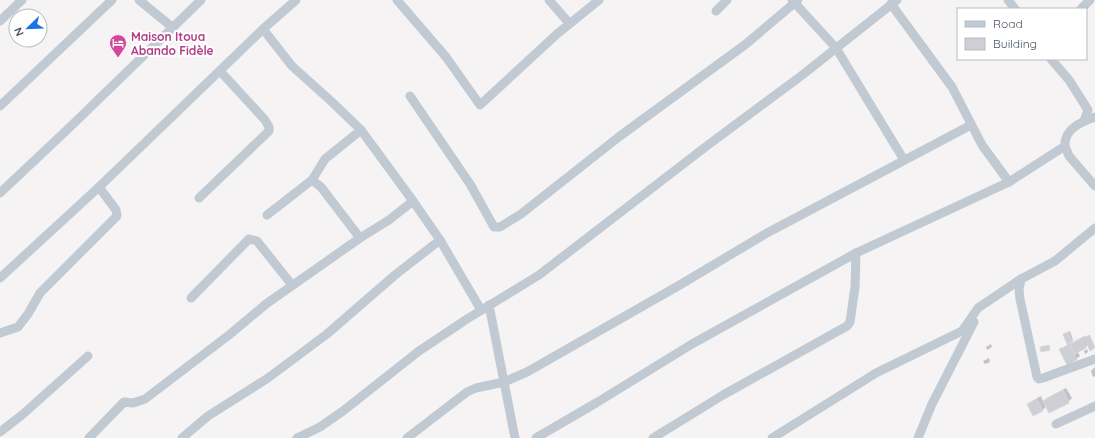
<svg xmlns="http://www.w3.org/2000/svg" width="1095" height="438" font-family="Quicksand,sans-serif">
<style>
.shadow{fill:#0003}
.building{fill:#cdcfd5;stroke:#d7d9de}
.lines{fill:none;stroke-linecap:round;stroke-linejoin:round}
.street{stroke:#c1cad2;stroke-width:9}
.labels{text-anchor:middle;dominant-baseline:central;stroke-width:4;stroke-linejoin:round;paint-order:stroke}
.hotel-label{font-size:12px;font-weight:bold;fill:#b23c85;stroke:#fff;text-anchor:start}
</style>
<rect width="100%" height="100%" fill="#f5f3f3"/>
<g class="shadow">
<polygon points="1070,331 1073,340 1069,344 1085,336 1086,337 1090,335 1095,347 1088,345 1077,351 1080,356 1076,359 1061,350 1068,344 1064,334"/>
<polygon points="991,344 992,347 987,350 986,347"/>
<polygon points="1087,349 1088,352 1085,354 1084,351"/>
<polygon points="989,358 990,362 985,364 983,361"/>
<polygon points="1095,367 1095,376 1093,377 1091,371"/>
<polygon points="1066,388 1072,398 1068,402 1049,411 1046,406 1043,410 1034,414 1028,404 1032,401 1041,396 1043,401 1047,398"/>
</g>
<g class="building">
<polygon points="1068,332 1072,342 1067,344 1063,334"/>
<polygon points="1089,335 1095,348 1090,351 1084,338"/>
<polygon points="1082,338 1086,348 1075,354 1070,344"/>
<polygon points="1049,345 1050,350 1041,352 1040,347"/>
<polygon points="1069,345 1077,360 1067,365 1059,349"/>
<polygon points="1063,390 1069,403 1049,413 1043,401"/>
<polygon points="1037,399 1043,411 1033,416 1027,404"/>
</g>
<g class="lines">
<g class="street">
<polyline points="139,0 172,27"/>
<polyline points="397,0 446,57 480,105 557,34 599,0"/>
<polyline points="549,0 569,23"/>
<polyline points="792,0 836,48 904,160"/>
<polyline points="1008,0 1015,9"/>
<polyline points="891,4 952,87 982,145 1009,182"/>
<polyline points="1081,9 1090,0"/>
<polyline points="716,11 727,0"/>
<polyline points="0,21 22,0"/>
<polyline points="263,29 292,66 332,102 361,130 413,201 440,240 481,310"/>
<polyline points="1051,59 1069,80 1088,110 1084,121"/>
<polyline points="410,96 470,184 494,227 500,227 521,214 620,136 746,44 798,0"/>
<polyline points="0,106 112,0"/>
<polyline points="1065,146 1069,156 1095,186"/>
<polyline points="312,180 321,187 360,238"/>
<polyline points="0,193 69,128 201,0"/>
<polyline points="199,198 269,131 269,127 265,120 220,71"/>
<polyline points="267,215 312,180 325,159 361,130"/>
<polyline points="0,278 99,187 263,29 296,0"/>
<polyline points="1021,279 1019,290 1020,299 1037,377 1039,379 1043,378 1095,359"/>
<polyline points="191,298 249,239 257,241 292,285"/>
<polyline points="489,305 515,438"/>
<polyline points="0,333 18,327 28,314 40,293 117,216 116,210 99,187"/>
<polyline points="1056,424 1095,406"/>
<polyline points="0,432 22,415 88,356"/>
<polyline points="89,438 124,402 133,403 145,399 229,335 266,304 360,238 389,220 413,201"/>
<polyline points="182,438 208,416 268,378 327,334 395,275 440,240"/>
<polyline points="297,438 320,427 343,411 419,351 467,319 539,275 708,145 801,76 897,0"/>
<polyline points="407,438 467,392 476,388 504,382 527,372 678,286 767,233 971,125"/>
<path d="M536,438L596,403L692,344L856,253L1009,182L1065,146C1064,129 1081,122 1095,117"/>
<polyline points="653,438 723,395 847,326 850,322 855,287 856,253"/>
<polyline points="772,438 876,373 962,331 978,308 1021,279 1055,261 1095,228"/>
<polyline points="918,438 932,404 974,322"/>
</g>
</g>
<defs>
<g id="hotel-pin" transform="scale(0.9)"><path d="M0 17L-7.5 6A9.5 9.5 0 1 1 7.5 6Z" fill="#d1479c" stroke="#fff"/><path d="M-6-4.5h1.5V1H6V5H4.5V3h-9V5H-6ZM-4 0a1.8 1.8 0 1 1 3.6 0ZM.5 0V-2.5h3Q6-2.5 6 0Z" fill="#fff"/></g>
</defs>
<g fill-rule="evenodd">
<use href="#hotel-pin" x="118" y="43"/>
</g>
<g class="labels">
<g class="hotel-label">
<text x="131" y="36">Maison Itoua<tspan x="131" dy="14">Abando Fidèle</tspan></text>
</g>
</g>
<rect x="957" y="8" width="130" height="52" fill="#ffffff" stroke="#b7bbc0"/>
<rect x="965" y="21" width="20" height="6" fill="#c1cad2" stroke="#b7bbc0"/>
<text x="993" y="28" font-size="12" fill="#4a5661">Road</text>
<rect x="965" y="38" width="20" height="12" fill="#cdcfd5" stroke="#b7bbc0"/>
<text x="993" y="48" font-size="12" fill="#4a5661">Building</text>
<g transform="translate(28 28) rotate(247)"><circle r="19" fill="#ffffff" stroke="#b7bbc0"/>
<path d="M0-3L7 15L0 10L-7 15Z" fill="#1a73e8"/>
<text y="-6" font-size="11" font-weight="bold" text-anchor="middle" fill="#4a5661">N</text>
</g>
</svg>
